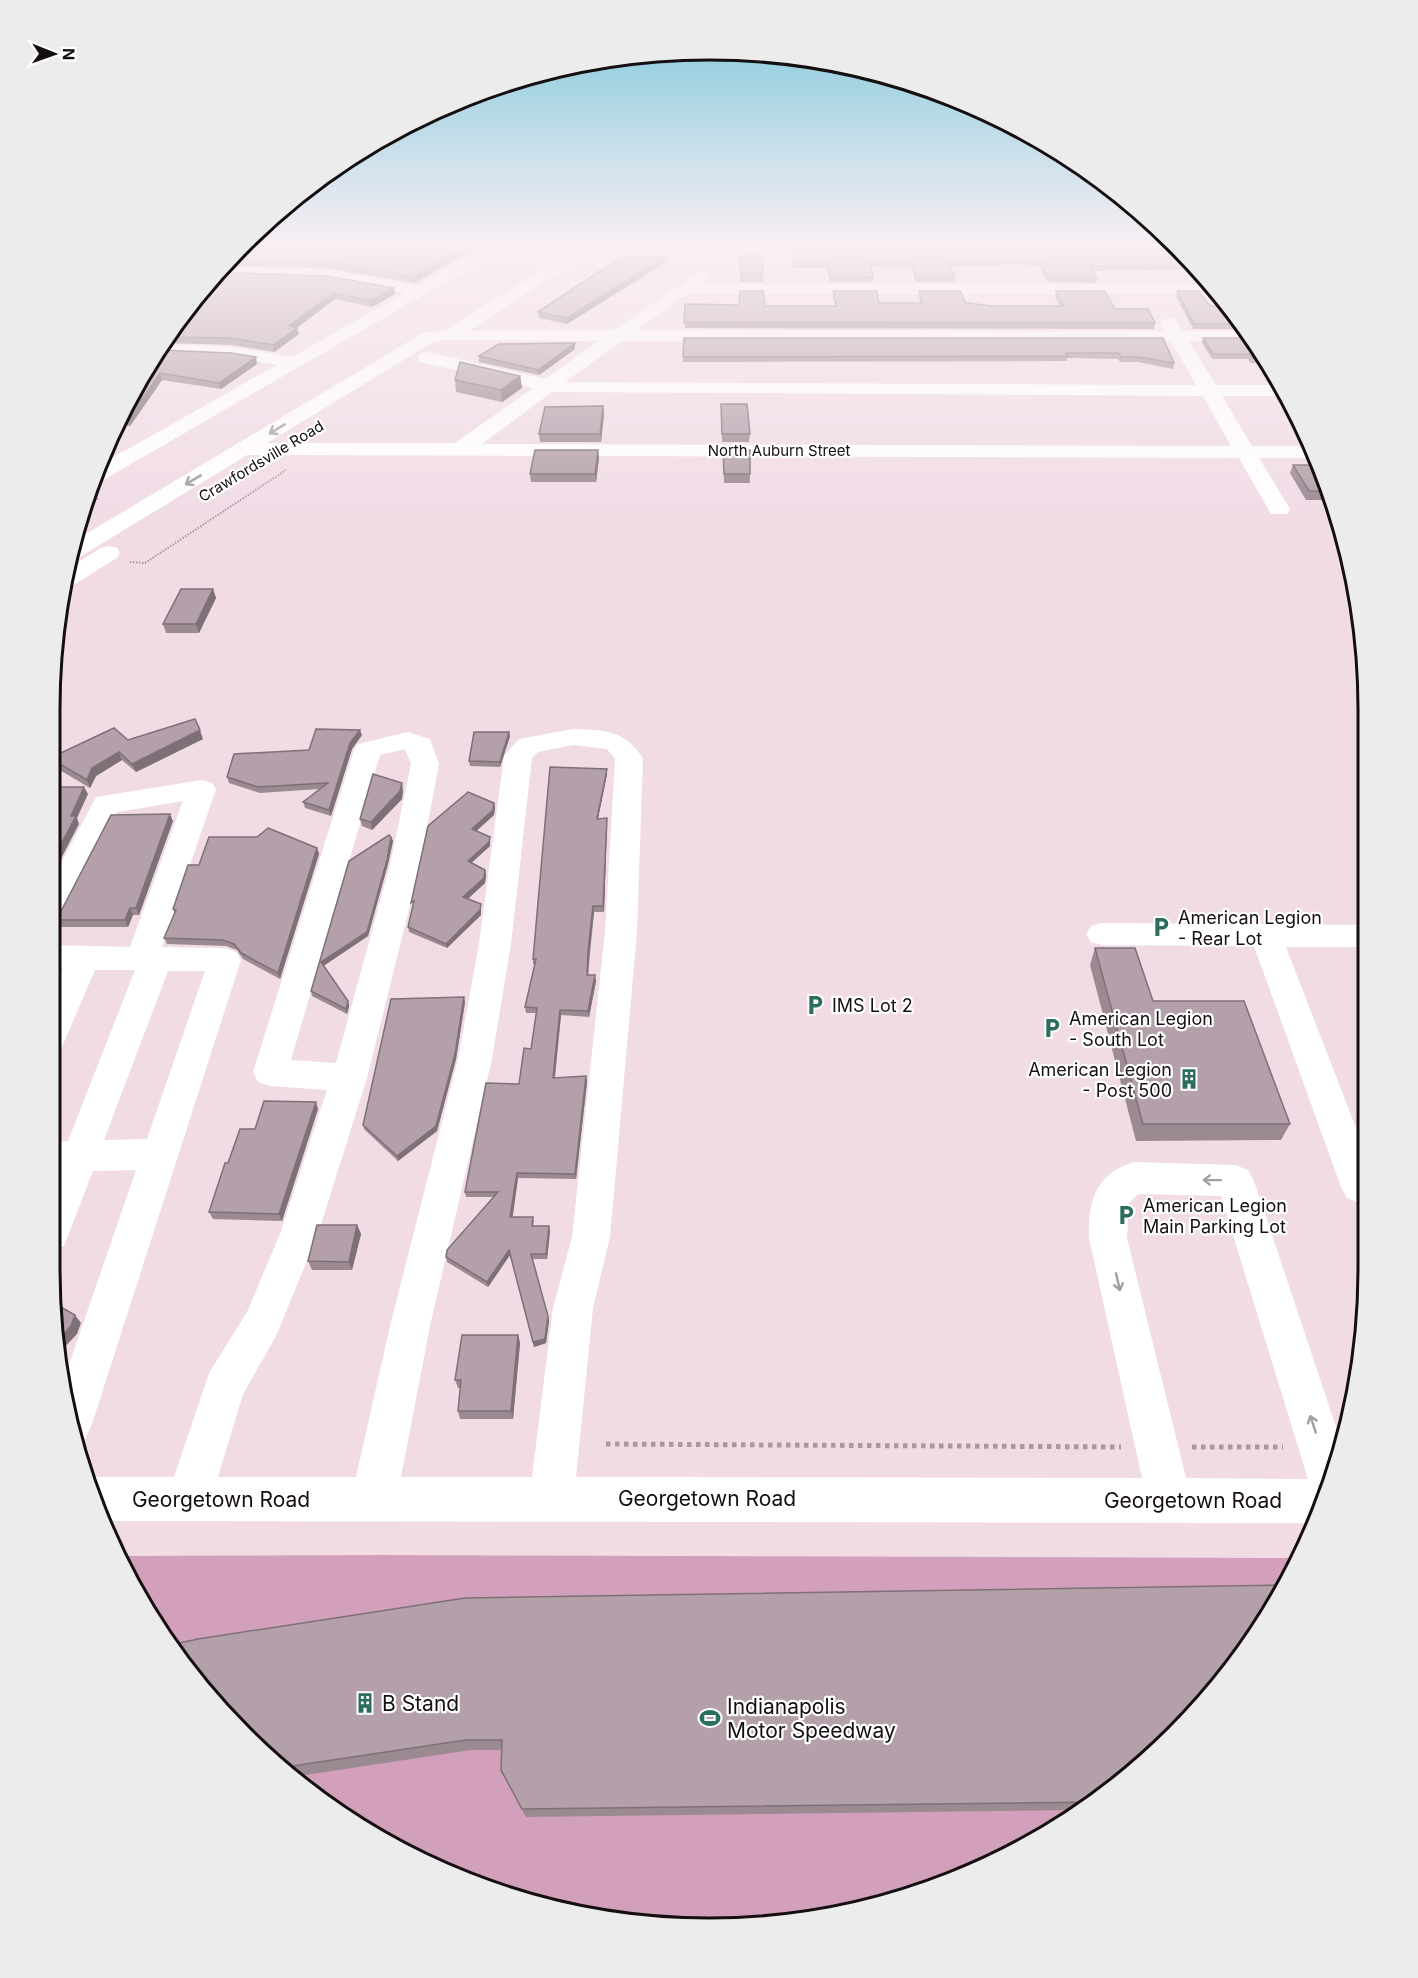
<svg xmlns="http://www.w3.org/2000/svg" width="1418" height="1978" font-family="Inter,sans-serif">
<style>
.green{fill:#d2a0ba}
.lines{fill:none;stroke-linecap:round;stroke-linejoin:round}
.path-far1{stroke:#a998a0;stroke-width:2;stroke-dasharray:1.5 1.5;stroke-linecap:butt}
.path{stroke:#a998a0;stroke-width:5;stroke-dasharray:4.5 4.5;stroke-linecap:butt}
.minor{fill:#fff;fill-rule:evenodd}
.major{fill:#fff;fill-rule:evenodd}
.wall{fill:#9b8a92}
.shaded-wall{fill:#7e7077}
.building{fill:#b4a0aa;stroke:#7e7077;stroke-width:1.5}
.oneway{stroke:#a29fa0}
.labels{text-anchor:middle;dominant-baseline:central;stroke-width:4.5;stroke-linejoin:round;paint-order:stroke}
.far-street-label{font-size:15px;fill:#160f12;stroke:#fff}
.poi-label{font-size:18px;fill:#160f12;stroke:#fff;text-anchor:start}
.near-street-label{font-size:21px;fill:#160f12;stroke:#fff}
.near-poi-label{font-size:21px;fill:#160f12;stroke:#fff;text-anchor:start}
.rim{fill:none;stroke:#160f12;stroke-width:3}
</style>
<rect width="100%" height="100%" fill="#f1dce6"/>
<polygon class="green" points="381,1555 1301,1558 1232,1671 1144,1765 1075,1818 962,1878 795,1923 709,1928 581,1916 418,1861 274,1765 160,1635 118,1556"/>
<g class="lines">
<g class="path-far1">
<polyline points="84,507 99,498"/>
<polyline points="130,562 145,563 286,470"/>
</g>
<g class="path">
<polyline points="606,1444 1121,1447"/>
<polyline points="1192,1447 1283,1447"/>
</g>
<g class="minor">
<polygon points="497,241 517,241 100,482 91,484 96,467 277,365 233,357 156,354 163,344 233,347 292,357 405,293 327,280 212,276 220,267 327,270 418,286"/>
<polygon points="570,241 1172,243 1181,252 644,252 578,246"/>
<path d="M700,271L708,276L700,284L1212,285L1218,294H686L637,330L1165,331L1160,322L1169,317L1175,318L1183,331H1243L1249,341H1189L1216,385H1279L1286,396H1222L1252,446H1311L1316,458H1259L1290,509L1287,514H1271L1239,458L244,455L237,453L234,449L237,445L244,443H455L533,388L420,362L418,358L420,354L427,352L545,379L599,341L450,340L444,339L441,335L444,331L614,330ZM622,341H1171L1196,385L565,382ZM552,392L1203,396L1231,446L482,444Z"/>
<path d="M573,729C605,730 624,730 643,758L637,932L610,1237L593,1308L576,1477L1142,1478L1089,1238C1088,1201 1095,1175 1133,1162L1235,1165L1248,1170L1254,1181L1343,1448L1314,1523L100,1521L85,1479L92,1477H174L209,1373L247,1312L280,1234L327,1090L270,1086L258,1082L253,1072L354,750L358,744L407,732L430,739L439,764L420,865L367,1078L318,1234L276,1336L243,1394L218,1477H356L390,1326L458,1059L479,944L504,756L519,739ZM573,745L607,749L615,759L605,932L572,1237L553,1308L532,1477H401L430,1326L492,1059L511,944L532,758L538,752ZM405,749L411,764L390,865L336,1063L291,1060L380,755ZM1138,1194L1221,1196L1308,1479L1186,1478L1127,1238L1129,1203Z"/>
<path d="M202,780L212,783L216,789L162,947L225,948L236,952L241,960L92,1424L85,1439L73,1444L64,1379L136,1170L93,1171L64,1246L50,1251V1187L55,1172H50V1142L68,1141L135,970H95L62,1047L50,1051V1000L63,969H50V945L130,947L183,801L117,812L61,921L50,924V884L96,797ZM168,971H205L147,1139L104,1140Z"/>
<polygon points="1102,923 1365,925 1365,947 1286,947 1366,1154 1366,1201 1360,1203 1347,1198 1341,1187 1254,946 1102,945 1091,942 1086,934 1091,926"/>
</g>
<g class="major">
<polygon points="588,241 607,241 456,339 433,342 78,558 68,559 74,541 423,333 446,330"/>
<polygon points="109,546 117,548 120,553 117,558 70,587 61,589 65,570 101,548"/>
</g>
</g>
<g class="wall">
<polygon points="246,241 488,241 414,283 327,268 222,266"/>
<polygon points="792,249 1178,249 1199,269 1093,271 1097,278 1096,283 1048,282 1039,267 1022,264 950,267 955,277 954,282 915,282 912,267 871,267 873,277 873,282 830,282 827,268 793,268"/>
<polygon points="740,256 762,256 763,282 740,282"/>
<polygon points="665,263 567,324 539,318 538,312"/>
<polygon points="213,274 395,294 372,307 335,299 297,328 299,334 274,352 233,345 164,343"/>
<polygon points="833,291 879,303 920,303 919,296 919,291 966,303 994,306 1060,306 1055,296 1056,291 1155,323 1154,329 685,328 684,322 765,306 835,306 833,296"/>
<polygon points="1177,291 1210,306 1226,306 1241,329 1193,329 1176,296"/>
<polygon points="684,338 1163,338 1174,363 1173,369 1138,362 1120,362 1118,359 1067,358 1067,361 683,362"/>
<polygon points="1203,338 1248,338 1264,363 1250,363 1248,359 1212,359 1202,343"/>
<polygon points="575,349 539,375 479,362 479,356"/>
<polygon points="159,350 257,364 221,389 162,380 130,426 115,426 113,429 138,379"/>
<polygon points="520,376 522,388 502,402 456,392 455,380"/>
<polygon points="721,404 750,434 749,442 722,442"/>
<polygon points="603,406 604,414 601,442 540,442 539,434"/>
<polygon points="598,450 599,458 596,482 531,482 530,474"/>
<polygon points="723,450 750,450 750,483 724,483"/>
<polygon points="1293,465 1328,491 1332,500 1306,500 1290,473"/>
<polygon points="213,589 216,598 199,633 166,633 163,624"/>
<polygon points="509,732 510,736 500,767 470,766 469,761"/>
<polygon points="362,735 352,749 331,816 305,808 303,802 319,789 260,793 229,783 227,777 309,750"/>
<polygon points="203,739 136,772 122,760 96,776 90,788 53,766 50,757 128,740"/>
<polygon points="607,769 607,774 598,818 607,818 607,823 604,912 594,912 588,975 596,981 589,1017 561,1015 555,1078 586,1076 587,1082 576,1179 518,1178 512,1217 533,1217 534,1222 533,1226 550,1231 547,1259 532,1259 549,1321 546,1343 534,1347 510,1255 488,1287 447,1262 446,1257 494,1197 466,1197 465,1192 519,1084 531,1049 536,1013 526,1013 525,1007 535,964 533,964 533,959"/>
<polygon points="403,790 402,799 372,830 362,826 360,819"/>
<polygon points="494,803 495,808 494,815 476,831 490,842 490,846 471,863 485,870 486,875 485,883 468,899 481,909 481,915 447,948 409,932 408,927 413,907 412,908"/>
<polygon points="173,821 139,915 133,915 128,927 50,927 50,918 59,915"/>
<polygon points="389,835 391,837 393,841 388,864 368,936 323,966 348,1001 349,1006 347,1014 312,996 311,991 349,861"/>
<polygon points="317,848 319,854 280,979 243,959 237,950 226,946 167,944 164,938 175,914 173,909 199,865"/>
<polygon points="1095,948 1153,1001 1290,1124 1281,1140 1136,1141 1090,965"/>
<polygon points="465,1002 456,1059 437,1131 398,1161 364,1129 363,1125"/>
<polygon points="318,1109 282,1221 213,1219 209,1212 228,1163 255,1129"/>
<polygon points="357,1225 361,1234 352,1270 312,1270 308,1261"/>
<polygon points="518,1335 520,1343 513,1419 460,1419 458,1411 460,1388 458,1388 455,1380"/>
<polygon points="170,1645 1144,1765 1085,1810 526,1817 501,1770 502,1750 471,1750 292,1777 274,1765"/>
</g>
<g class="shaded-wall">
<polygon points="477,241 488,241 414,283 413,277"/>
<polygon points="664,257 665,263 567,324 567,318"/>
<polygon points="394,288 395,294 372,307 371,301"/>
<polygon points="334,293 335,299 291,332 289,326"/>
<polygon points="297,328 299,334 274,352 273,345"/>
<polygon points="575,343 575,349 539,375 538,370"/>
<polygon points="256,357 257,364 221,389 219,383"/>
<polygon points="160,373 162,380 130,426 128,419"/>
<polygon points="520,376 522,388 502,402 501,390"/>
<polygon points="603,406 604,414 601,442 600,434"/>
<polygon points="598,450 599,458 596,482 595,474"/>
<polygon points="213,589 216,598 199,633 196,624"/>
<polygon points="200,730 203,739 136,772 132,764"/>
<polygon points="360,730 362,735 352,749 331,816 329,810 350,743"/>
<polygon points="509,732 510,736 500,767 500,762"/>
<polygon points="119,752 122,760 96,776 90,788 87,780 92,768"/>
<polygon points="607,769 607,774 597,824 597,819"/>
<polygon points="402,783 403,790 402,799 372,830 371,822"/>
<polygon points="84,787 88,794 77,818 79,824 50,880 50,865"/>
<polygon points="494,803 495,808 494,815 473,834 472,829"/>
<polygon points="170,814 173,821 139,915 136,908"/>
<polygon points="607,818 607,823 604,912 603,906"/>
<polygon points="391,837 393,841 388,864 368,936 322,967 321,962"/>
<polygon points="490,837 490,846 468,866 468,861"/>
<polygon points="317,848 319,854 280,979 278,973"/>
<polygon points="485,870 486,875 485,883 464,902 463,897"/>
<polygon points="481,904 481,915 447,948 446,944"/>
<polygon points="593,906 594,912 589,956 588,980 588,951"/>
<polygon points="130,908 133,915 128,927 125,920"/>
<polygon points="595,975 596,981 589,1017 588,1011"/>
<polygon points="464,997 465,1002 456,1059 437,1131 398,1161 397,1156"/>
<polygon points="348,1001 349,1006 347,1014 346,1009"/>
<polygon points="560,1010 561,1015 554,1083 553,1078"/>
<polygon points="586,1076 587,1082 576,1179 575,1174"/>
<polygon points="316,1102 318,1109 282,1221 279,1214"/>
<polygon points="517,1173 518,1178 512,1222 510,1217"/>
<polygon points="357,1225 361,1234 352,1270 349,1262"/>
<polygon points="549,1226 550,1231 547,1259 546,1254"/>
<polygon points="509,1250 510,1255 488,1287 487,1282"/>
<polygon points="75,1315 81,1323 77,1334 61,1351 60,1350 59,1339"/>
<polygon points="548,1316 549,1321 546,1343 534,1347 533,1342"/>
<polygon points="518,1335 520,1343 513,1419 511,1411"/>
</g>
<g class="building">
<polygon points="246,241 477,241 413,277 326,262 228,260"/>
<polygon points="792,249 1178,249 1194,264 1090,266 1097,278 1048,278 1040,262 1023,260 948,262 955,277 916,277 912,262 870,262 873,277 830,277 827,263 793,263"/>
<polygon points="740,256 762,256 763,274 740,274"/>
<polygon points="624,257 664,257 567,318 538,312 603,269"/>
<polygon points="216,272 326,276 394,288 371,301 334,293 289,326 297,328 273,345 231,338 168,337"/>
<polygon points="740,291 763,291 765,306 837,306 833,291 877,291 879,303 923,303 919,291 960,291 966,303 994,306 1064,306 1056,291 1105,291 1115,309 1148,309 1155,323 684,322 685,304 739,305"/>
<polygon points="1177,291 1199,291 1210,306 1226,306 1238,324 1194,324"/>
<polygon points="684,338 1163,338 1174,363 1139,357 1121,357 1119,353 1066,353 1068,356 683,357"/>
<polygon points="1203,338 1248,338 1261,358 1252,358 1249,354 1213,354"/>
<polygon points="575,343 538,370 479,356 499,344"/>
<polygon points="159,350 231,353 256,357 219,383 160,373 128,419 118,419 138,379"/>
<polygon points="460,362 520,376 501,390 455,380"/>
<polygon points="721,404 747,404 750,434 722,434"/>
<polygon points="603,406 600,434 539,434 545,407"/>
<polygon points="535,450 598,450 595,474 530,474"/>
<polygon points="723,450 750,450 750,474 724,474"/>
<polygon points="1293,465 1318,465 1328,491 1309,491"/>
<polygon points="181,589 213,589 196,624 163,624"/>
<polygon points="195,719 200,730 132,764 119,752 92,768 87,780 50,758 114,728 128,740"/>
<polygon points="316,729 360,730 350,743 329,810 303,802 328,783 258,787 227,777 234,754 309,750"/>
<polygon points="474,732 509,732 500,762 469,761"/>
<polygon points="550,767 607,769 597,819 607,818 603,906 593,906 588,951 587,975 595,975 588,1011 560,1010 553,1078 586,1076 575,1174 517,1173 510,1217 533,1217 532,1226 549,1226 546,1254 531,1254 548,1316 545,1339 533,1342 509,1250 487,1282 446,1257 447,1250 498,1192 465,1192 486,1083 519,1084 524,1048 531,1049 537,1008 525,1007 536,959 533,959"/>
<polygon points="373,774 402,783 400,791 371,822 360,819"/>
<polygon points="50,787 84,787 71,816 76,816 50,865"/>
<polygon points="468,792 494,803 493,810 472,829 490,837 489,842 468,861 485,870 484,878 463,897 481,904 480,910 446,944 408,927 414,901 411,903 428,826"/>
<polygon points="170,814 136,908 130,908 125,920 50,920 50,918 59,915 111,815"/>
<polygon points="268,828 317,848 278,973 241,953 234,944 223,940 164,938 176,910 173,909 188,865 199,865 209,837 257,837"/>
<polygon points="389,835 391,837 387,860 367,932 321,962 348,1001 346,1009 311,991 349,861"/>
<polygon points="1095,948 1135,948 1153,1001 1244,1001 1290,1124 1143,1124"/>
<polygon points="464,997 455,1054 436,1126 397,1156 363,1125 391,999"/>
<polygon points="264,1101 316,1102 279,1214 209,1212 225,1163 228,1163 240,1129 255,1129"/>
<polygon points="317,1225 357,1225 349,1262 308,1261"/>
<polygon points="54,1303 75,1315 71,1326 59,1339"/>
<polygon points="462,1335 518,1335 511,1411 458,1411 461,1380 455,1380"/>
<polygon points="1285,1585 1232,1671 1144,1765 1096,1802 522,1809 501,1770 502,1740 466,1740 279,1768 274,1765 170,1645 198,1639 465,1598"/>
</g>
<defs><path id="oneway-shaft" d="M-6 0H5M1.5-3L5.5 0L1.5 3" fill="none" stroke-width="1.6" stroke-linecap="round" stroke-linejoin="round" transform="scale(1.5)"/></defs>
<g class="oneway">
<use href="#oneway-shaft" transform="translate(277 429) rotate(149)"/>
<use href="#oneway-shaft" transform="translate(193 480) rotate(149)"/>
<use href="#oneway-shaft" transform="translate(1212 1180) rotate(-179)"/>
<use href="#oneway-shaft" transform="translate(1118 1282) rotate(77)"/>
<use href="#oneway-shaft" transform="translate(1313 1424) rotate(-108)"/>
</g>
<linearGradient id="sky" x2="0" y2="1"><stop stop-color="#7bc6da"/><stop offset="0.47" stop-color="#f9eff4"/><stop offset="1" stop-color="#f9eff4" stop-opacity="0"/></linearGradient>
<rect width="1418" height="518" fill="url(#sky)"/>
<defs>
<g id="parking-bare" transform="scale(1.62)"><path d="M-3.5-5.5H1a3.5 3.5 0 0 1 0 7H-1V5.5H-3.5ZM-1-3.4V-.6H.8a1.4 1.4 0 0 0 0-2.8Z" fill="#2c6d5d" stroke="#fff" stroke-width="2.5" paint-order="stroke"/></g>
<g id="building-bare" transform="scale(1.62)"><path d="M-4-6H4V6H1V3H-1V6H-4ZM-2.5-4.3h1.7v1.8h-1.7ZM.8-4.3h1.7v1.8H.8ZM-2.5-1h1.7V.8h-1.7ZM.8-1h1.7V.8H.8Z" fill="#2c6d5d" stroke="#fff" stroke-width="2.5" paint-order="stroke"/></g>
<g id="stadium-bare" transform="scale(1.62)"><path d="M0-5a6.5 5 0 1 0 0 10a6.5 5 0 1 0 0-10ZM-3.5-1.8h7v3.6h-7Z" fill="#2c6d5d" stroke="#fff" stroke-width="2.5" paint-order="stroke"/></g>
</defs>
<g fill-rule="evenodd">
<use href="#parking-bare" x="1161" y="927"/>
<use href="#parking-bare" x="815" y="1005"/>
<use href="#parking-bare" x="1052" y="1028"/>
<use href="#building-bare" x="1189" y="1079"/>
<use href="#parking-bare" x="1126" y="1215"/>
<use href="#building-bare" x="365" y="1703"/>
<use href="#stadium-bare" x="710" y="1718"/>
</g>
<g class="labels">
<g class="far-street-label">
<text x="779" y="450">North Auburn Street</text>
<text transform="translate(261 461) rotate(-31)">Crawfordsville Road</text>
</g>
<g class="poi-label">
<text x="1178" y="917">American Legion<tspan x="1178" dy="21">- Rear Lot</tspan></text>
<text x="832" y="1005">IMS Lot 2</text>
<text x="1069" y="1018">American Legion<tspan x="1069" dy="21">- South Lot</tspan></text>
<text x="1172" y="1069" text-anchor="end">American Legion<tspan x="1172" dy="21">- Post 500</tspan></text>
<text x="1143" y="1205">American Legion<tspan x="1143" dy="21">Main Parking Lot</tspan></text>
</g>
<g class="near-street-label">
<text x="707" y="1498">Georgetown Road</text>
<text x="221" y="1499">Georgetown Road</text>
<text x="1193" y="1500">Georgetown Road</text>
</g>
<g class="near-poi-label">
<text x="382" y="1703">B Stand</text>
<text x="727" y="1706">Indianapolis<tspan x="727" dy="24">Motor Speedway</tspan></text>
</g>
</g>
<path d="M0 0H1418V1978H0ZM709 60H709A649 649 0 0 1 1358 709V1269A649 649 0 0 1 709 1918H709A649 649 0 0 1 60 1269V709A649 649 0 0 1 709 60Z" fill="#ececec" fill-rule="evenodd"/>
<path class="rim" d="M709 60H709A649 649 0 0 1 1358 709V1269A649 649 0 0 1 709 1918H709A649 649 0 0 1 60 1269V709A649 649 0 0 1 709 60Z"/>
<g transform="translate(54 54) rotate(91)" stroke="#ffffff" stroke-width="4.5" paint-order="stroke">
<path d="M0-4.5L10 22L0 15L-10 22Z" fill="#160f12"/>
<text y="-9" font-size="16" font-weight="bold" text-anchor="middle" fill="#160f12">N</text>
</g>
</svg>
